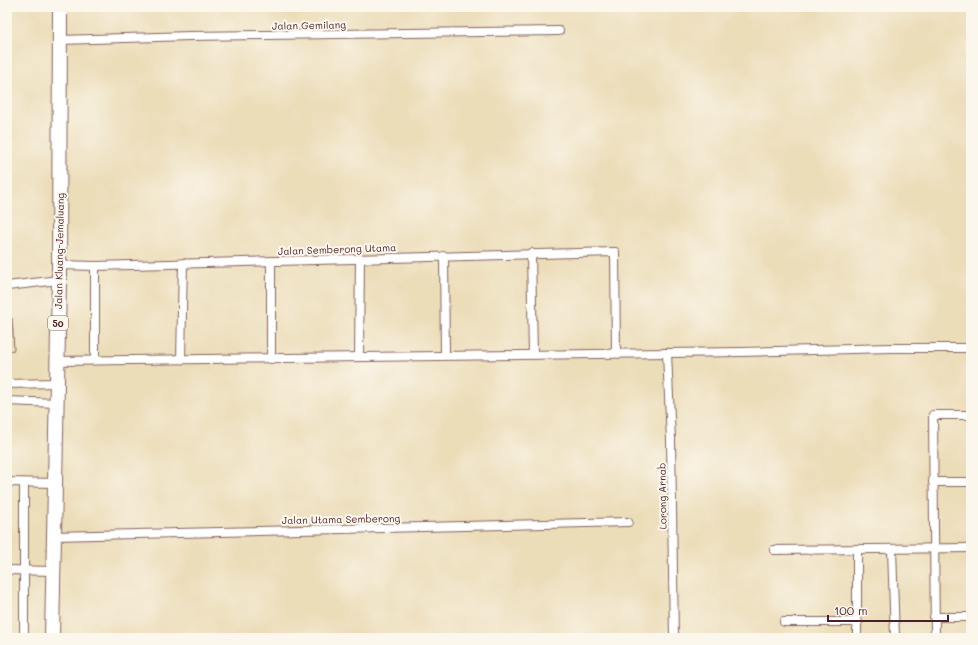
<svg xmlns="http://www.w3.org/2000/svg" width="978" height="645" font-family="Mali,sans-serif">
<style>
.building{fill:#e49084}
.lines{fill:none;stroke-linecap:round;stroke-linejoin:round}
.street-casing{stroke:#83625d;stroke-width:10}
.highway-casing{stroke:#83625d;stroke-width:16}
.street{stroke:#fff;stroke-width:8}
.highway{stroke:#fff;stroke-width:14}
.labels{text-anchor:middle;dominant-baseline:central;stroke-width:4;stroke-linejoin:round;paint-order:stroke}
.shield{fill:#fbf7ec;stroke:#7f6065;stroke-width:1}
.shield-label{font-size:9px;font-weight:bold;fill:#4a1f2b}
.street-label{font-size:10px;fill:#4a1f2b;stroke:#fbf7ec}
</style>
<rect width="100%" height="100%" fill="#fbf7ec"/>
<filter id="ink" filterUnits="userSpaceOnUse"><feTurbulence type="fractalNoise" baseFrequency=".025" numOctaves="2"/><feDisplacementMap in="SourceGraphic" scale="8" xChannelSelector="R" yChannelSelector="G"/><feConvolveMatrix kernelMatrix="1 2 1 2 8 2 1 2 1" color-interpolation-filters="sRGB"/></filter>
<filter id="wash" filterUnits="userSpaceOnUse"><feTurbulence type="fractalNoise" baseFrequency=".012" numOctaves="4" result="noise"/><feDisplacementMap in="SourceGraphic" scale="16" xChannelSelector="R" yChannelSelector="G"/><feGaussianBlur stdDeviation="0.9" result="paint"/><feColorMatrix in="noise" values="0 0 0 0 0 0 0 0 0 0 0 0 0 0 0 0 0 1.4 0 .05"/><feComposite in="paint" operator="in"/></filter>
<g filter="url(#wash)">
<rect width="100%" height="100%" fill="#ecddb9"/>
<g id="blocks">
<polygon class="building" points="12,318 14,350 7,351 7,319"/>
</g>
</g>
<g filter="url(#ink)">
<use href="#blocks" fill-opacity="0" stroke="#83625d" stroke-width="1"/>
<g class="lines">
<g class="street-casing">
<g id="street">
<polyline points="60,40 190,36 559,31"/>
<polyline points="531,253 533,354"/>
<polyline points="444,256 445,355"/>
<polyline points="271,261 271,359"/>
<polyline points="60,265 95,266 615,252 616,353"/>
<polyline points="95,266 95,360"/>
<polyline points="7,286 59,280"/>
<polyline points="667,353 671,440 674,638"/>
<polyline points="359,357 360,258"/>
<polyline points="181,359 183,263"/>
<polyline points="57,361 741,352 891,348 971,348"/>
<polyline points="7,384 57,383"/>
<polyline points="7,401 57,403"/>
<polyline points="7,482 55,483"/>
<polyline points="933,482 971,482"/>
<polyline points="54,536 628,522"/>
<polyline points="857,549 857,638"/>
<polyline points="892,549 895,638"/>
<polyline points="774,550 971,548"/>
<polyline points="7,570 53,571"/>
<polyline points="934,617 971,617"/>
<polyline points="784,622 858,622"/>
<polyline points="24,638 24,483"/>
<polyline points="935,638 933,415 971,415"/>
</g>
</g>
<g class="highway-casing">
<polyline id="highway" points="52,638 59,280 60,7"/>
</g>
<use href="#street" class="street"/>
<use href="#highway" class="highway"/>
</g>
</g>
<g class="labels">
<rect class="shield" x="48" y="316" width="20" height="14" rx="3"/>
<g class="shield-label">
<text x="58" y="323">50</text>
</g>
<g class="street-label">
<text transform="translate(309 25) rotate(-1)">Jalan Gemilang</text>
<text transform="translate(337 249) rotate(-2)">Jalan Semberong Utama</text>
<text transform="translate(59 251) rotate(-89)">Jalan Kluang-Jemaluang</text>
<text transform="translate(662 496) rotate(-91)">Lorong Arnab</text>
<text transform="translate(341 519) rotate(-1)">Jalan Utama Semberong</text>
</g>
</g>
<rect width="978" height="645" fill="none" stroke="#fbf7ec" stroke-width="24"/>
<path d="M828 615v6h120v-6" fill="none" stroke="#4a1f2b" stroke-width="2"/>
<text x="834" y="615" font-size="12" fill="#4a1f2b" stroke="#fbf7ec" stroke-width="3" paint-order="stroke">100 m</text>
</svg>
